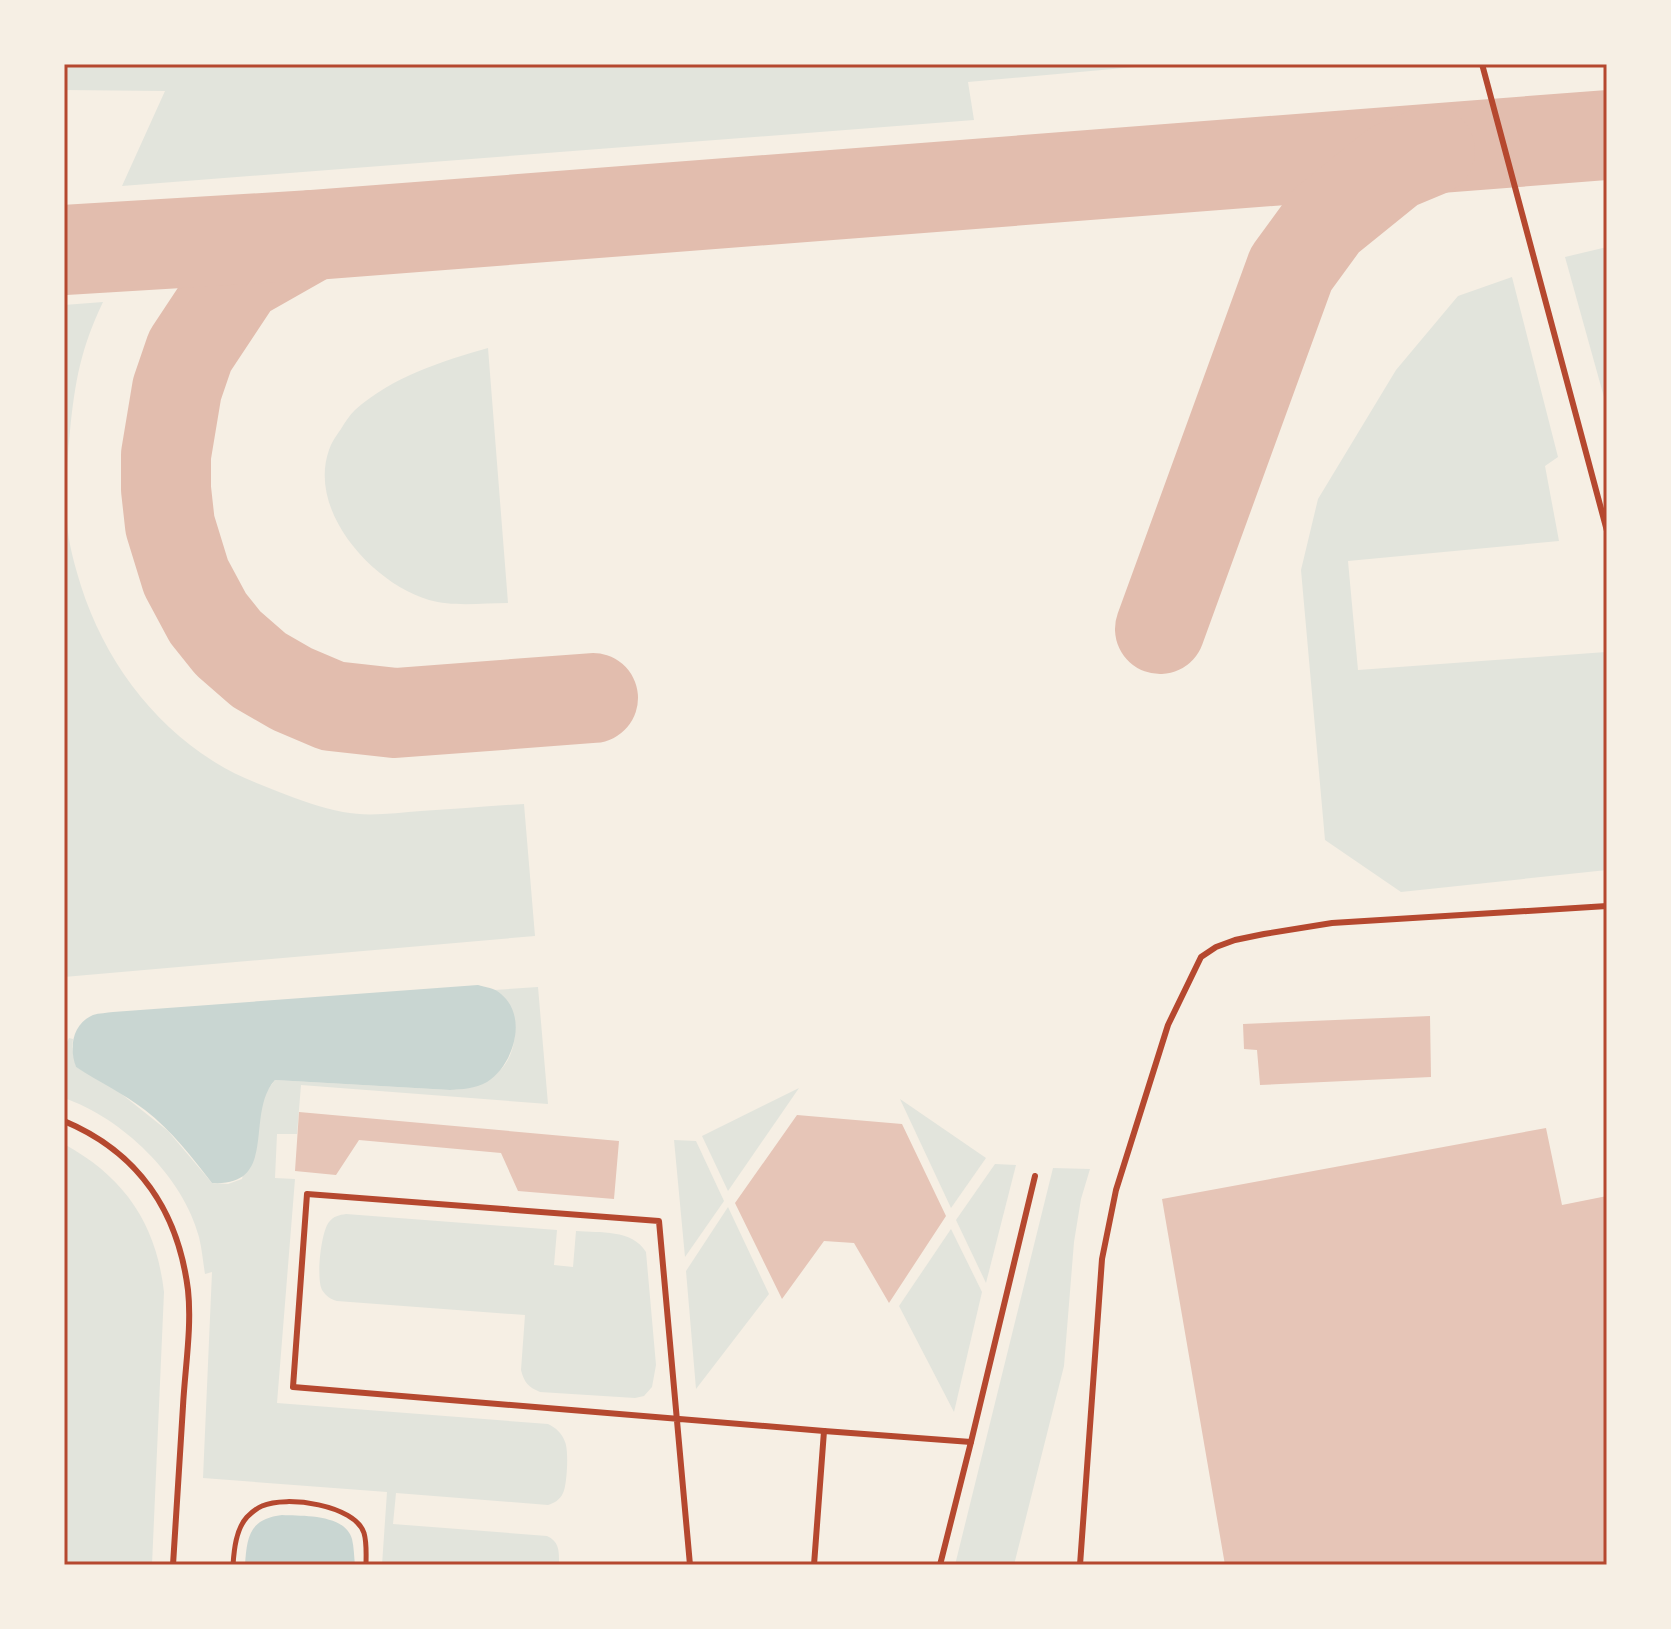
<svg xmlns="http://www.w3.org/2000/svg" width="1671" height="1629" font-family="'Libre Baskerville',serif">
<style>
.green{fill:#e2e4dc}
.water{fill:#c9d6d2}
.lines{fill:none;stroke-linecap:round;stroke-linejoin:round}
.taxiway{stroke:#e2bdae;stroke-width:90}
.building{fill:#e6c5b7}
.path{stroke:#b5482f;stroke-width:5}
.service{stroke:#b5482f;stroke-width:6}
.neatline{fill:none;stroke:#b5482f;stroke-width:3}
</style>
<rect width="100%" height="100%" fill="#f6efe4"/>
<g class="green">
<polygon points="64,64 1168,64 968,82 974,120 122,186 165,91 64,90"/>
<polygon points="1607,247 1607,408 1565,257"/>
<polygon points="1512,277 1558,457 1545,466 1559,541 1348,561 1358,670 1606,652 1607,870 1401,892 1325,840 1301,570 1318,499 1396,370 1458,296"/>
<path d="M103,302C81,348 75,381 70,431C67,460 65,491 67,521C68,543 75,566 81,586C104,658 150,721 213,761C234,775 257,783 279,792C300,800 321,808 343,812C368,817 395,813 421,811C456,809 490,806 524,804L535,936L64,977V305Z"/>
<path d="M488,348L508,603C483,603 453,607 429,600C374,584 307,512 329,450C331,443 336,436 341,429C345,422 350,415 355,410C392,377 442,361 488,348Z"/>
<path d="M538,987L548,1104L301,1085L297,1134H277L275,1178L295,1179L277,1403L548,1424C556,1428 562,1433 565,1442C569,1450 567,1486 563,1493C560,1500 554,1503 548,1505L396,1493L393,1524L547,1536C560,1542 559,1552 559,1565H382L387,1492L203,1478L212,1272L205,1274C203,1262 202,1249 199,1237C183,1176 122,1118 64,1098V1048L69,1038L73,1039L72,1047L76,1067L114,1088L168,1131L212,1183L228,1184L242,1179L264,1095L275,1080L450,1090C467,1089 483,1085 497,1073C521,1054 522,1004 494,990Z"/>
<polygon points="799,1088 728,1191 702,1136"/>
<polygon points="900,1099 986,1158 951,1208"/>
<polygon points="674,1140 696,1141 724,1201 685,1257"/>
<path d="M64,1144C124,1177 156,1223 164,1292L152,1565H64Z"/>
<polygon points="995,1164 1016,1165 986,1283 956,1220"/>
<polygon points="1053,1168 1090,1169 1081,1199 1074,1242 1064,1366 1014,1565 955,1565"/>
<polygon points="728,1207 769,1294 696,1389 686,1271"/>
<path d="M346,1214L557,1230L554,1265L573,1267L576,1231C600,1233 632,1229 646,1252L656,1365L652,1387L644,1396L635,1398L540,1392C528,1387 524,1382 521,1370L525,1315L337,1301C330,1299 326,1296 322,1290C316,1278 321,1232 329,1222C334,1216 339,1215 346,1214Z"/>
<polygon points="951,1229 982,1292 954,1412 899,1306"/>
</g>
<g class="water">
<path d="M478,985C485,987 495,988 501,994C529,1017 513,1066 487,1082C475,1089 462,1089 450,1090L275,1080C244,1114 280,1187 212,1183C192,1157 171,1130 145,1110C123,1093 99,1082 76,1067C69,1048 72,1024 93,1015C99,1013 107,1013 113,1012Z"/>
<path d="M282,1515C303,1516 345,1514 352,1539C354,1547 354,1557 355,1565H245C247,1537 249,1519 282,1515Z"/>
</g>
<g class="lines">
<g class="taxiway">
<polyline points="313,235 239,277 190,351 177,389 166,455 166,489 170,525 186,577 208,618 228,643 259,670 292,689 332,706 395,713 593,698"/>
<polyline points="64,250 313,235 1607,135"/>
<polyline points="1160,629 1291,269 1326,221 1394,166 1430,151"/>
</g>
</g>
<g class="building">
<polygon points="1430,1016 1431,1077 1260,1085 1257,1050 1244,1049 1243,1024"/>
<polygon points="299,1112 619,1141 614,1199 518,1191 501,1153 359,1140 336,1175 295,1171"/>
<polygon points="797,1115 902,1124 946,1216 889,1303 854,1243 824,1241 782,1299 735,1203"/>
<polygon points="1546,1128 1562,1205 1607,1196 1607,1565 1225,1565 1162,1199"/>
</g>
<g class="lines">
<path class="path" d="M233,1565C234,1550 236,1529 247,1517C250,1514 257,1508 262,1506C286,1495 355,1505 364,1533C367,1543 366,1555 366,1565"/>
<g class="service">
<polyline points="1482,64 1607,531"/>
<path d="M64,1121C138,1152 178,1211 188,1290C192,1327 185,1368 183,1406C180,1459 176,1512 173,1565"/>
<polyline points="824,1431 971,1442 940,1565"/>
<polyline points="971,1442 1035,1176"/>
<polyline points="690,1565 659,1221 307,1194 293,1387 824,1431 814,1565"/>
<polyline points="1080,1565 1102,1259 1116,1190 1168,1025 1201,957 1216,947 1235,940 1264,934 1332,923 1607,906"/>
</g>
</g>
<rect width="1671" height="1629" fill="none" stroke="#f6efe4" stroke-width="132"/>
<rect x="66" y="66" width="1539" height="1497" class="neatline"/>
</svg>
